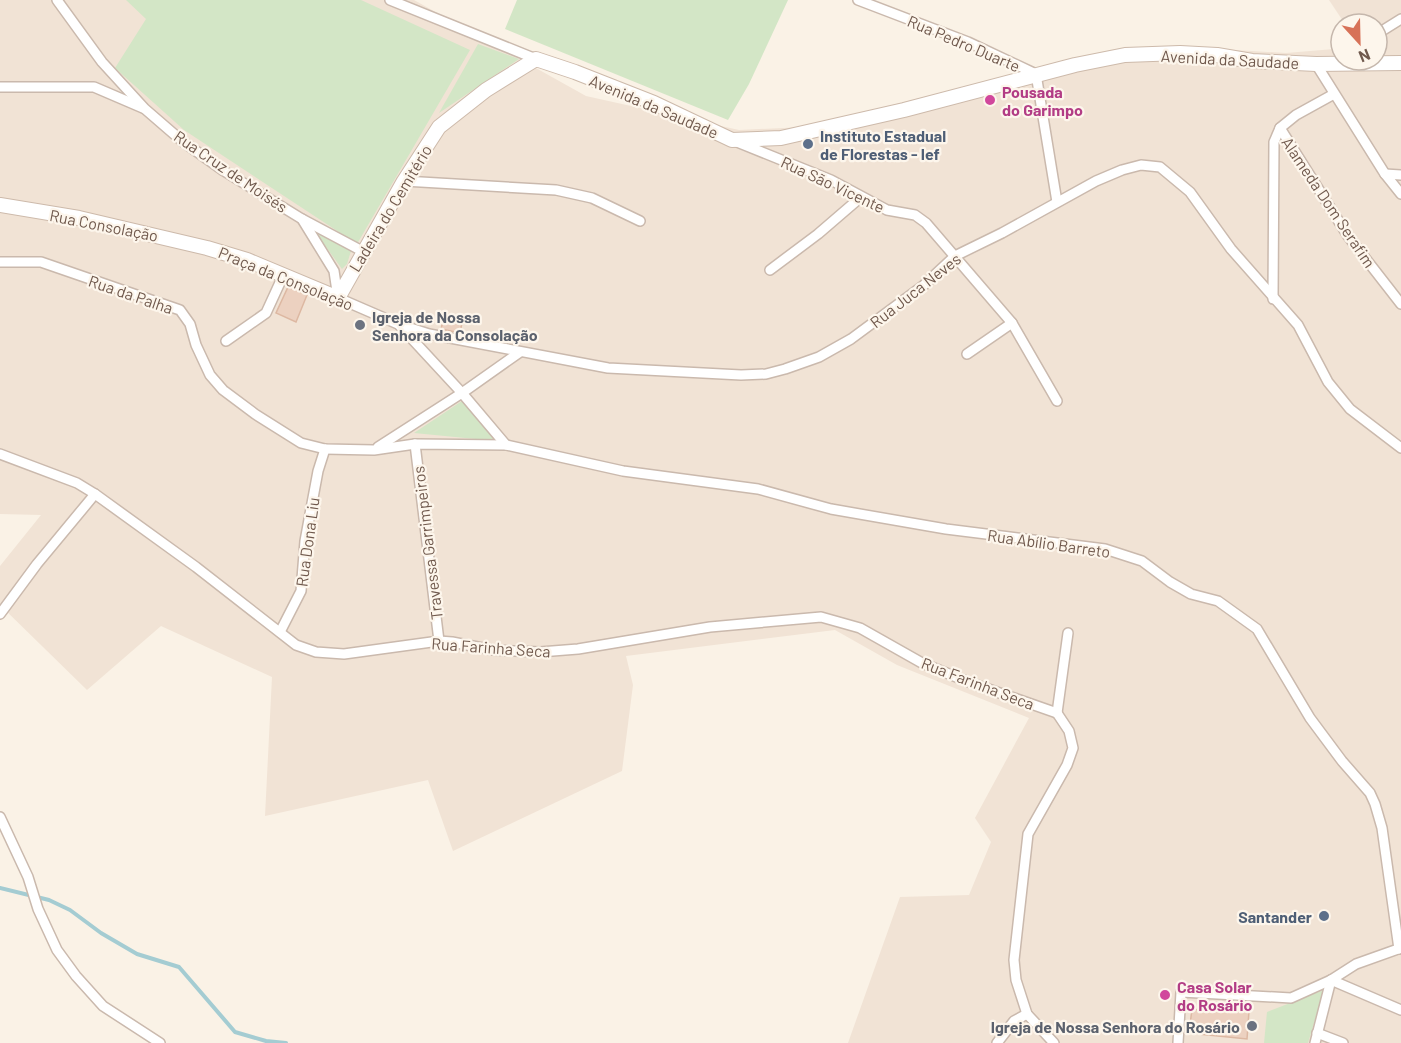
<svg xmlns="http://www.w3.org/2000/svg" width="1401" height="1043" font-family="Barlow,sans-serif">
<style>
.residential{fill:#f1e3d5}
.green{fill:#d3e6c6}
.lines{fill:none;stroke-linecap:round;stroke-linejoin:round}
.stream{stroke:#a4ccd2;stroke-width:4}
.building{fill:#ecd1c0;stroke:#ddb8a2;stroke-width:1.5}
.street-casing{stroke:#cab9ad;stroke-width:12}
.secondary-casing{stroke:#cdbaab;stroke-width:16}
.street{stroke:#fff;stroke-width:9}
.secondary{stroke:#fff;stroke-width:14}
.hotel-dot{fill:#d1479c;stroke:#fdf6ec;stroke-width:2}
.service-dot{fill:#5c6f8a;stroke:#fdf6ec;stroke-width:2}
.worship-dot{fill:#6b7280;stroke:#fdf6ec;stroke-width:2}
.labels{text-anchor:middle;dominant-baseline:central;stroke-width:4.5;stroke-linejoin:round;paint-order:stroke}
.street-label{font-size:16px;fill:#70594d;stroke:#fdf6ec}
.hotel-label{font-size:16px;font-weight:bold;fill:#b23c85;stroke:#fdf6ec;text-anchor:start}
.service-label{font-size:16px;font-weight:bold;fill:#4e5e75;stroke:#fdf6ec;text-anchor:start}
.worship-label{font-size:16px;font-weight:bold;fill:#5b616d;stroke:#fdf6ec;text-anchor:start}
</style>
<rect width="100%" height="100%" fill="#faf2e6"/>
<polygon class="residential" points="0,0 414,0 586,96 739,130 805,127 1063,62 1171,46 1286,53 1334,49 1341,46 1341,60 1377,60 1377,24 1345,24 1329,0 1401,0 1401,1043 848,1043 900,897 969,895 991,842 975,818 1029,718 897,665 835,630 626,656 633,685 622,771 453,851 428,780 265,816 272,677 161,626 87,690 0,605 0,566 41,515 0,514"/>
<g class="green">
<polygon points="126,0 361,0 470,50 357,244 184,130 115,68 146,19"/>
<polygon points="517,0 788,0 749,84 728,120 505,29"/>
<polygon points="478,44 519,59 439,113"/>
<polygon points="313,229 325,234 351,251 347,264 342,269"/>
<polygon points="462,401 496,441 414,433"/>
<polygon points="1324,990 1308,1043 1264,1043 1267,1012"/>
</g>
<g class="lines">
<polyline class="stream" points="0,888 49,900 70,910 101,933 137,954 179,967 235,1032 266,1041 286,1043"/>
</g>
<g class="building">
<polygon points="288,287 307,295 296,322 276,313"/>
<polygon points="445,313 463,317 460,333 441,329"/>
<polygon points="1209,1007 1249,1011 1247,1039 1189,1033 1192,1009 1209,1011"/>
</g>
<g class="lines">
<g class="street-casing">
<g id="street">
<polyline points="57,0 102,62 145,109 182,141 224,171 302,219 334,271 338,298 398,324 429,334 608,368 741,375 766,374 785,369 819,357 851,339 924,285 955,256 1002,233 1096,181 1122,170 1141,165 1160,167 1190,192 1231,249 1298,325 1328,382 1350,409 1401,448"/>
<polyline points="390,0 536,59"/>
<polyline points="858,0 968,42 1036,74 1057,202"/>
<polyline points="1377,34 1401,19"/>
<polyline points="1316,64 1385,174 1401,194"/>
<polyline points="0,87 94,87 143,108"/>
<polyline points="1280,128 1348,236 1401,304"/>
<polyline points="737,142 831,180 887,210 915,215 926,223 1012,323 1057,401"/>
<polyline points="1385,174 1401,175"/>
<polyline points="404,181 556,190 592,198 640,221"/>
<polyline points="302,219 364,252"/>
<polyline points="0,262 41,262 180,310 190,324 196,345 210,375 223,390 255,414 301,443 325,449 374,450 415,444 506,445 623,471 758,489 831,509 946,529 1105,549 1142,561 1170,582 1191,594 1218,601 1257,629 1310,718 1342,761 1370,793 1375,804 1382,828 1399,949"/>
<polyline points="770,270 818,234 861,197"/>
<polyline points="1273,299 1274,142 1280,128 1296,115 1334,94"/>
<polyline points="400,326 462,393 506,445"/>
<polyline points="226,341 266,313 283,276"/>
<polyline points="967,354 1012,323"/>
<polyline points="415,444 439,641"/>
<polyline points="378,447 462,393 520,352"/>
<polyline points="0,454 77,483 95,494 196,567 296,645 316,652 344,654 439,641 452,642 493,650 540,652 578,649 710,627 821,617 860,628 922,663 971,683 1057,713"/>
<polyline points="0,614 37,564 95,494"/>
<polyline points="280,632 301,591 305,541 318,471 325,449"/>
<polyline points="1057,713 1068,633"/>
<polyline points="0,817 28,877 38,909 57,950 76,976 103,1006 160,1043"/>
<polyline points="1331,980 1401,1010"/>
<polyline points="1317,1033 1343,1043"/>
<polyline points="997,1043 1014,1021 1027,1014"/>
<polyline points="1054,1043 1027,1014 1016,980 1014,960 1028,834 1067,765 1073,748 1069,731 1057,713"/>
<polyline points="1178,1043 1181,992 1291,998 1331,980 1356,964 1401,948"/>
<polyline points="1315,1043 1331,980"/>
</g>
</g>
<g class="secondary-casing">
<polyline id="secondary" points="0,205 79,218 207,248 247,260 338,298 404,181 439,127 486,90 536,59 575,72 654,103 732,140 781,138 904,110 1075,65 1125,55 1180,53 1217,55 1252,61 1316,64 1401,63"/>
</g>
<use href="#street" class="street"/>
<use href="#secondary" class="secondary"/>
</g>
<g class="hotel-dot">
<circle cx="990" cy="100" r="6"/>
<circle cx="1165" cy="995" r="6"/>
</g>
<g class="service-dot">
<circle cx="808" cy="144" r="6"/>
<circle cx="1324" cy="916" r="6"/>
</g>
<g class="worship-dot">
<circle cx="360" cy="325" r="6"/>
<circle cx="1252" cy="1026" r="6"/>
</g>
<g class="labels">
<g class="street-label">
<text transform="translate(964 43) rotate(23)">Rua Pedro Duarte</text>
<text transform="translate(1230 59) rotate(3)">Avenida da Saudade</text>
<text transform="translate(654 106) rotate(23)">Avenida da Saudade</text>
<text transform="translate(231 171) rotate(34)">Rua Cruz de Moisés</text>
<text transform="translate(833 184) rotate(25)">Rua São Vicente</text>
<text transform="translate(1329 202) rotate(56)">Alameda Dom Serafim</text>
<text transform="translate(390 208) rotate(-59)">Ladeira do Cemitério</text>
<text transform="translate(104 225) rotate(11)">Rua Consolação</text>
<text transform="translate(286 278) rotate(22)">Praça da Consolação</text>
<text transform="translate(915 290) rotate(-38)">Rua Juca Neves</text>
<text transform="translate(131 294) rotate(19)">Rua da Palha</text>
<text transform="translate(307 542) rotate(-82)">Rua Dona Liu</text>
<text transform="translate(427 543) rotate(-97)">Travessa Garrimpeiros</text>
<text transform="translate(1049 543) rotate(8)">Rua Abílio Barreto</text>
<text transform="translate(491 647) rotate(4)">Rua Farinha Seca</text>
<text transform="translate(978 683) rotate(21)">Rua Farinha Seca</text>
</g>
<g class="hotel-label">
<text x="1002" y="91">Pousada<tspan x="1002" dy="18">do Garimpo</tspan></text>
<text x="1177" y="986">Casa Solar<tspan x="1177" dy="18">do Rosário</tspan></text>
</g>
<g class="service-label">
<text x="820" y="135">Instituto Estadual<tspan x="820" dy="18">de Florestas - Ief</tspan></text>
<text x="1312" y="916" text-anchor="end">Santander</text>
</g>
<g class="worship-label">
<text x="372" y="316">Igreja de Nossa<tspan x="372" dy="18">Senhora da Consolação</tspan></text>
<text x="1240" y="1026" text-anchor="end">Igreja de Nossa Senhora do Rosário</text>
</g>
</g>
<g transform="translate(1359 42) rotate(158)"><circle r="28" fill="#fdf6ec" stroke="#c5b7ac" stroke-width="1.5"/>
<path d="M0-4.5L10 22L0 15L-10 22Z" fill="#d77258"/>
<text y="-9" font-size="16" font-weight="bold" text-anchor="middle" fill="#70594d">N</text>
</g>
</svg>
